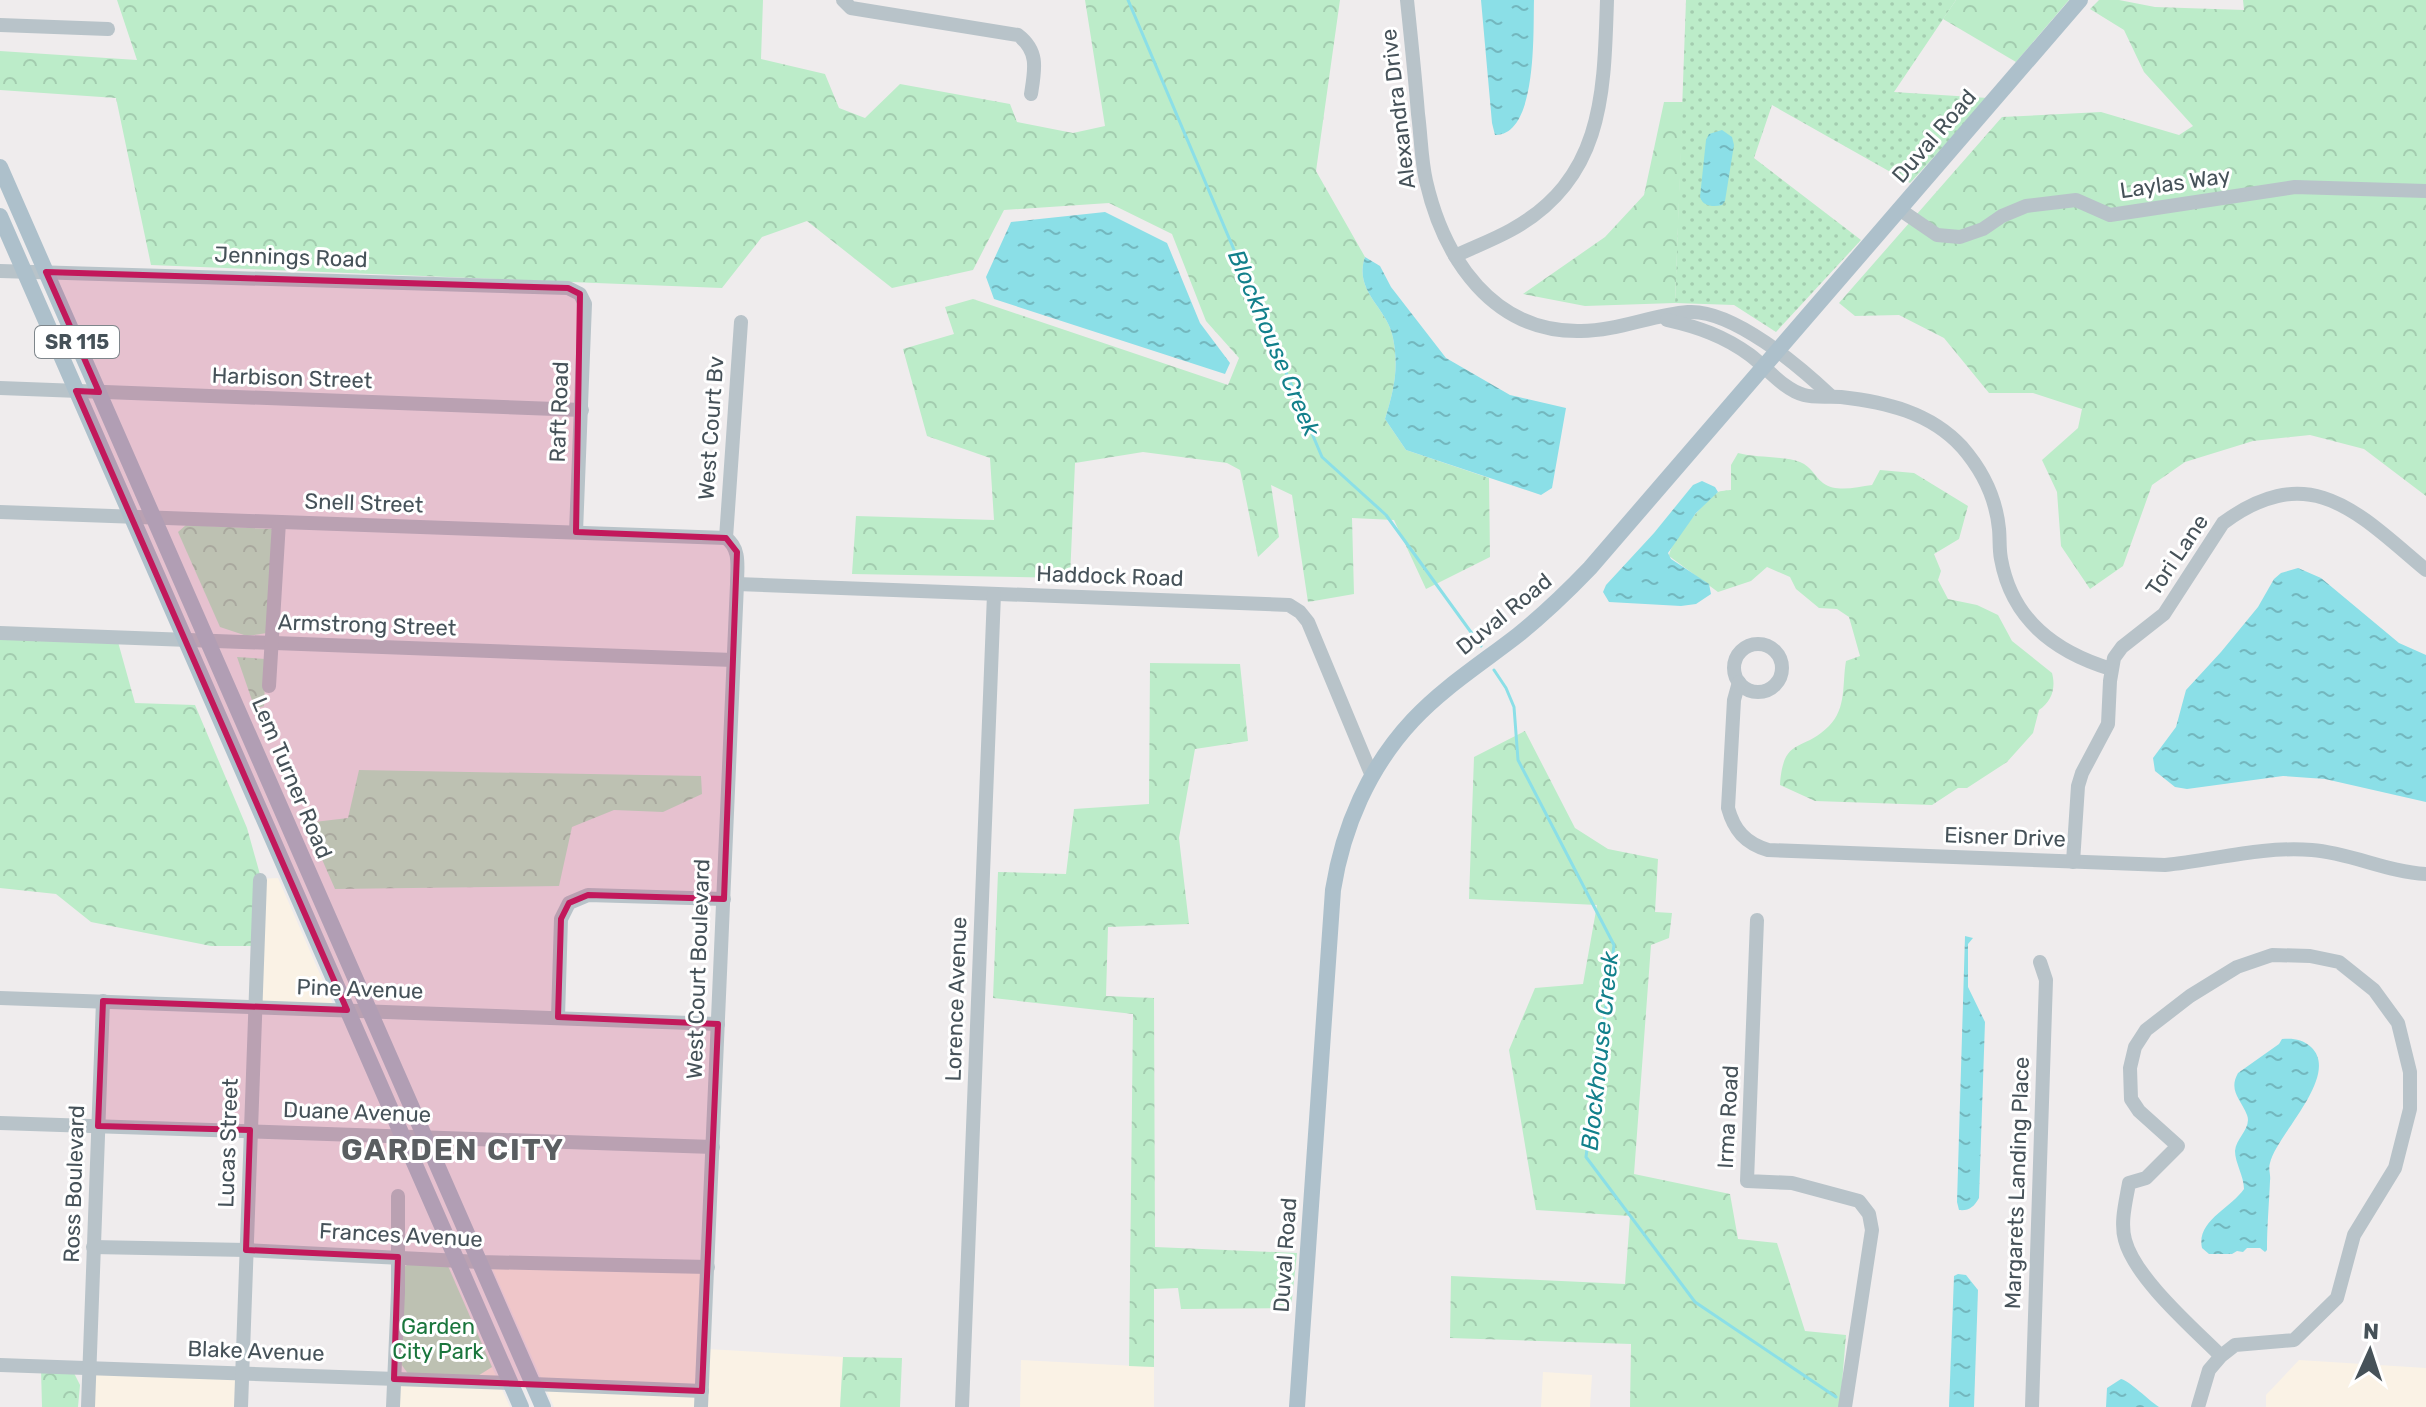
<svg xmlns="http://www.w3.org/2000/svg" width="2426" height="1407" font-family="Rubik,sans-serif">
<style>
.commercial{fill:#faf2e5}
.grass{fill:url(#grass-dots)}
.forest{fill:url(#forest-crowns)}
.park{fill:#bcecc9}
.water{fill:url(#water-ripples)}
.lines{fill:none;stroke-linecap:round;stroke-linejoin:round}
.stream{stroke:#8bdfe7;stroke-width:3}
.minor{stroke:#b8c3c9;stroke-width:14}
.major{stroke:#adc0cb;stroke-width:16}
.marked{fill:#c2185b;fill-opacity:0.2;stroke:#c2185b;stroke-width:6;stroke-linejoin:round}
.labels{text-anchor:middle;dominant-baseline:central;stroke-width:6;stroke-linejoin:round;paint-order:stroke}
.shield{fill:#fff;stroke:#7e868b;stroke-width:2}
.shield-label{font-size:20px;font-weight:bold;fill:#465259}
.street-label{font-size:22px;fill:#465259;stroke:#fff}
.park-label{font-size:22px;fill:#1a763d;stroke:#fff}
.water-label{font-size:24px;font-style:italic;fill:#12808b;stroke:#fff}
.district-label{font-size:30px;font-weight:bold;letter-spacing:2px;fill:#5a5e61;stroke:#fff}
</style>
<defs>
<pattern id="grass-dots" width="8" height="8" patternUnits="userSpaceOnUse" patternTransform="scale(2)"><rect width="8" height="8" fill="#bcecc9"/><path d="M2 2h.1M6 6h.1" fill="none" stroke="#a3ccaf" stroke-width="1.8" stroke-linecap="round"/></pattern>
<pattern id="forest-crowns" width="20" height="18" patternUnits="userSpaceOnUse" patternTransform="scale(2)"><rect width="20" height="18" fill="#bcecc9"/><path d="M2 6a3 3 0 1 1 6 0M12 15a3 3 0 1 1 6 0" fill="none" stroke="#a3ccaf"/></pattern>
<pattern id="water-ripples" width="26" height="14" patternUnits="userSpaceOnUse" patternTransform="scale(2)"><rect width="26" height="14" fill="#8bdfe7"/><path d="M2 4q2-2 4 0t4 0M15 11q2-2 4 0t4 0" fill="none" stroke="#73b7be"/></pattern>
</defs>
<rect width="100%" height="100%" fill="#efeced"/>
<g class="commercial">
<polygon points="278,878 334,1006 252,1004 255,879"/>
<polygon points="487,1256 711,1263 707,1349 843,1357 840,1407 554,1407"/>
<polygon points="1021,1360 1154,1367 1154,1407 1020,1407"/>
<polygon points="2299,1360 2426,1368 2426,1407 2266,1407 2266,1395"/>
<polygon points="492,1367 510,1407 387,1407 387,1383 476,1377"/>
<polygon points="85,1370 245,1377 245,1407 83,1407"/>
<polygon points="1543,1372 1592,1375 1590,1407 1541,1407"/>
</g>
<polygon class="grass" points="1686,0 1956,0 1894,92 1988,98 1910,183 1772,105 1754,158 1861,240 1776,332 1734,305 1675,303"/>
<g class="forest">
<path d="M117,0H763L761,59L825,74L839,108L865,118L900,84L1010,104L1017,122L1073,133L1105,126L1085,0H1340L1316,171L1365,257C1353,292 1388,308 1393,338C1399,369 1394,389 1385,419L1406,450L1489,478L1490,557L1426,589L1394,520L1352,518L1354,594L1308,602L1292,495L1271,485L1279,537L1258,557L1240,470L1227,463L1143,452L1075,463L1070,578L852,574L856,516L994,520L990,458L927,436L903,349L954,334L945,307L973,299L1228,385L1239,358L1206,321L1172,234L1109,203L1004,210L973,270L892,288L807,221L762,237L722,288L151,265L116,98L0,90V51L137,60Z"/>
<polygon points="1956,0 2069,0 2016,62 1943,19"/>
<polygon points="2099,0 2119,0 2155,7 2244,10 2243,0 2426,0 2426,496 2364,449 2310,435 2253,441 2185,462 2152,485 2123,566 2090,589 2061,546 2057,492 2042,460 2078,428 2082,409 2033,393 1989,393 1944,338 1899,315 1855,316 1839,303 2002,117 2101,112 2179,135 2193,126 2144,72 2124,30 2090,9"/>
<polygon points="1664,102 1683,102 1675,303 1585,306 1523,294 1605,237 1644,195"/>
<path d="M1738,453C1756,458 1786,456 1800,462C1812,467 1814,476 1823,483C1837,493 1856,487 1872,485L1880,470L1914,473L1968,506L1959,539L1934,554L1941,571L1938,580L1948,599L1977,605L1998,615L2012,641L2052,673C2056,688 2052,701 2039,710L2033,733L2007,762L1967,788H1958L1932,805L1815,801L1780,785C1783,736 1802,753 1829,726C1847,708 1842,683 1846,661L1860,656L1849,617L1837,609L1819,608L1796,589L1790,577L1767,567L1751,581L1718,592L1669,556C1671,540 1704,502 1718,492C1719,491 1729,490 1731,490V465Z"/>
<polygon points="186,525 272,529 267,633 247,636 220,627 178,532"/>
<polygon points="0,639 118,642 135,703 195,705 247,828 261,878 254,946 211,946 91,922 56,894 0,888"/>
<polygon points="237,657 266,659 264,706 255,709"/>
<polygon points="1150,663 1240,664 1248,741 1195,749 1179,838 1189,924 1108,927 1106,996 1154,998 1155,1247 1297,1253 1291,1308 1181,1309 1178,1288 1154,1289 1154,1367 1129,1366 1133,1014 993,998 998,872 1066,874 1074,809 1149,804"/>
<polygon points="1525,731 1575,828 1608,849 1658,859 1655,912 1672,913 1669,938 1651,945 1634,1174 1730,1194 1738,1239 1777,1243 1805,1331 1846,1335 1840,1407 1630,1407 1631,1344 1450,1338 1451,1276 1625,1284 1630,1216 1536,1210 1509,1050 1535,988 1583,984 1597,905 1469,899 1474,757"/>
<polygon points="359,770 701,776 702,794 663,812 614,810 572,827 559,886 335,889 306,823 348,818"/>
<polygon points="843,1357 902,1358 900,1407 840,1407"/>
<polygon points="41,1369 73,1371 80,1385 78,1407 42,1407"/>
</g>
<polygon class="park" points="410,1263 448,1266 492,1367 476,1377 409,1375 401,1364 401,1269"/>
<g class="water">
<path d="M1481,0H1534C1533,29 1538,136 1495,135L1492,123Z"/>
<path d="M1722,130L1732,137L1734,145L1725,201L1722,205C1714,207 1703,207 1700,197L1706,140L1709,134Z"/>
<polygon points="1105,212 1167,243 1200,323 1230,363 1225,374 994,299 986,277 1011,222"/>
<path d="M1365,257L1380,266L1391,287L1446,358L1510,395L1566,408L1552,488L1541,495L1406,450L1385,419C1394,389 1399,369 1393,338C1388,308 1353,292 1365,257Z"/>
<polygon points="1702,481 1715,487 1718,492 1696,513 1668,553 1671,559 1709,584 1711,594 1696,604 1681,606 1609,602 1603,592 1606,585 1654,533 1693,485"/>
<polygon points="2298,568 2321,578 2399,643 2426,655 2426,802 2325,779 2283,776 2187,789 2175,787 2155,771 2153,758 2176,727 2186,690 2221,652 2258,607 2274,579 2281,573"/>
<path d="M1965,936L1973,938L1968,944V987L1985,1022L1979,1198C1974,1207 1969,1211 1959,1210L1957,1202Z"/>
<path d="M2282,1039C2293,1038 2302,1039 2311,1047C2341,1075 2277,1134 2270,1163C2268,1169 2271,1175 2270,1181C2269,1205 2267,1226 2267,1250L2265,1252L2260,1248H2247L2243,1252L2237,1251L2232,1254H2209L2202,1248C2196,1221 2231,1208 2244,1189C2244,1176 2235,1163 2235,1151C2236,1138 2252,1128 2247,1115C2241,1099 2228,1091 2238,1073L2279,1044Z"/>
<polygon points="1958,1274 1966,1275 1978,1290 1974,1407 1949,1407 1954,1276"/>
<path d="M2121,1379C2130,1381 2148,1400 2159,1407H2106L2107,1388Z"/>
</g>
<g class="lines">
<g class="stream">
<polyline points="1128,0 1322,457 1386,515 1481,646"/>
<polyline points="1494,670 1506,688 1514,707 1518,760 1614,945 1586,1157 1695,1302 1836,1397"/>
</g>
<g class="minor">
<path d="M843,0L851,8L1018,35C1039,51 1035,69 1031,94"/>
<path d="M1407,0C1411,38 1415,76 1418,114C1421,136 1421,159 1426,181C1444,259 1493,333 1581,331C1617,331 1652,315 1688,312C1733,309 1800,367 1831,396"/>
<polyline points="0,25 108,29"/>
<polyline points="1899,209 1937,235 1960,237 1983,229 2002,216 2026,206 2076,200 2110,215 2295,187 2426,191"/>
<path d="M1455,256C1474,247 1493,240 1511,230C1604,179 1604,93 1607,0"/>
<polyline points="0,271 568,288 580,294 585,304 576,532"/>
<path d="M1667,320C1698,327 1724,336 1750,355C1766,367 1784,390 1804,395C1815,398 1829,396 1841,397C1885,402 1930,412 1962,447C1982,470 1996,498 1999,529C2000,539 1999,549 2001,559C2012,620 2055,652 2111,669"/>
<polyline points="0,388 582,410"/>
<polyline points="0,512 726,538"/>
<polyline points="726,538 741,322"/>
<polyline points="737,584 1289,605 1300,612 1308,622 1372,776"/>
<polyline points="0,633 733,660"/>
<circle cx="1758" cy="668" r="24"/>
<path d="M1739,682L1734,700L1728,808C1734,830 1745,843 1768,850L2165,865C2215,860 2261,846 2312,850C2351,853 2387,872 2426,874"/>
<polyline points="269,686 279,522"/>
<path d="M2073,862L2078,786L2082,773L2108,724L2110,681L2114,658L2122,647L2164,614L2223,523C2311,458 2359,514 2426,570"/>
<polyline points="1757,920 1747,1181 1792,1183 1859,1201 1869,1214 1872,1230 1845,1407"/>
<polyline points="0,998 718,1024"/>
<polyline points="558,1017 561,919 569,903 588,895 724,899"/>
<polyline points="0,1123 713,1147"/>
<polyline points="93,1247 246,1250 480,1262 708,1267"/>
<polyline points="0,1365 511,1383"/>
<polyline points="533,1384 702,1391"/>
<polyline points="88,1407 103,1001"/>
<polyline points="241,1407 260,880"/>
<polyline points="393,1407 398,1292 398,1196"/>
<path d="M701,1407L737,584C737,567 741,549 726,538"/>
<polyline points="962,1407 994,594"/>
<polyline points="2032,1407 2046,980 2040,962"/>
<path d="M2198,1407L2209,1370L2221,1356L2235,1345L2294,1340L2337,1298L2354,1235L2395,1168L2410,1109V1072L2398,1023L2374,990L2339,962L2310,956L2272,955L2237,967L2190,996L2146,1030L2135,1047L2130,1068L2131,1099L2139,1111L2178,1146L2146,1178L2129,1183C2126,1201 2120,1222 2125,1240C2135,1278 2193,1328 2221,1356"/>
</g>
<g class="major">
<polyline points="0,167 543,1407"/>
<polyline points="0,216 521,1407"/>
<path d="M1297,1407L1333,890C1343,827 1369,767 1413,720C1444,687 1482,663 1518,635C1544,614 1567,592 1590,568L2080,0"/>
</g>
</g>
<path class="marked" d="M46,272L568,288L580,294L576,532L726,538L737,552L724,899L588,895L569,903L561,919L558,1017L718,1024L702,1391L394,1379L398,1257L246,1250L250,1130L98,1126L103,1001L347,1010L76,391L99,392Z"/>
<g class="labels">
<rect class="shield" x="35" y="326" width="84" height="32" rx="6"/>
<g class="shield-label">
<text x="77" y="342">SR 115</text>
</g>
<g class="street-label">
<text transform="translate(1398 109) rotate(-97)">Alexandra Drive</text>
<text transform="translate(1934 136) rotate(-49)">Duval Road</text>
<text transform="translate(2175 183) rotate(-8)">Laylas Way</text>
<text transform="translate(291 257) rotate(2)">Jennings Road</text>
<text transform="translate(292 378) rotate(2)">Harbison Street</text>
<text transform="translate(559 412) rotate(-88)">Raft Road</text>
<text transform="translate(711 428) rotate(-86)">West Court Bv</text>
<text transform="translate(364 503) rotate(2)">Snell Street</text>
<text transform="translate(2177 555) rotate(-56)">Tori Lane</text>
<text transform="translate(1110 576) rotate(2)">Haddock Road</text>
<text transform="translate(1504 614) rotate(-39)">Duval Road</text>
<text transform="translate(367 625) rotate(2)">Armstrong Street</text>
<text transform="translate(292 778) rotate(67)">Lem Turner Road</text>
<text transform="translate(2005 837) rotate(2)">Eisner Drive</text>
<text transform="translate(698 969) rotate(-88)">West Court Boulevard</text>
<text transform="translate(360 989) rotate(2)">Pine Avenue</text>
<text transform="translate(956 999) rotate(-88)">Lorence Avenue</text>
<text transform="translate(357 1112) rotate(2)">Duane Avenue</text>
<text transform="translate(1728 1117) rotate(-87)">Irma Road</text>
<text transform="translate(228 1143) rotate(-88)">Lucas Street</text>
<text transform="translate(2017 1183) rotate(-88)">Margarets Landing Place</text>
<text transform="translate(74 1184) rotate(-88)">Ross Boulevard</text>
<text transform="translate(401 1235) rotate(3)">Frances Avenue</text>
<text transform="translate(1285 1255) rotate(-86)">Duval Road</text>
<text transform="translate(256 1351) rotate(2)">Blake Avenue</text>
</g>
<g class="park-label">
<text x="438" y="1326">Garden<tspan x="438" dy="25">City Park</tspan></text>
</g>
<g class="water-label">
<text transform="translate(1274 343) rotate(67)">Blockhouse Creek</text>
<text transform="translate(1600 1051) rotate(-84)">Blockhouse Creek</text>
</g>
<g class="district-label">
<text x="453" y="1150">GARDEN CITY</text>
</g>
</g>
<g transform="translate(2370 1351) rotate(3)" stroke="#ffffff" stroke-width="6" paint-order="stroke">
<path d="M0-6L14 30L0 20L-14 30Z" fill="#465259"/>
<text y="-12" font-size="22" font-weight="bold" text-anchor="middle" fill="#465259">N</text>
</g>
</svg>
